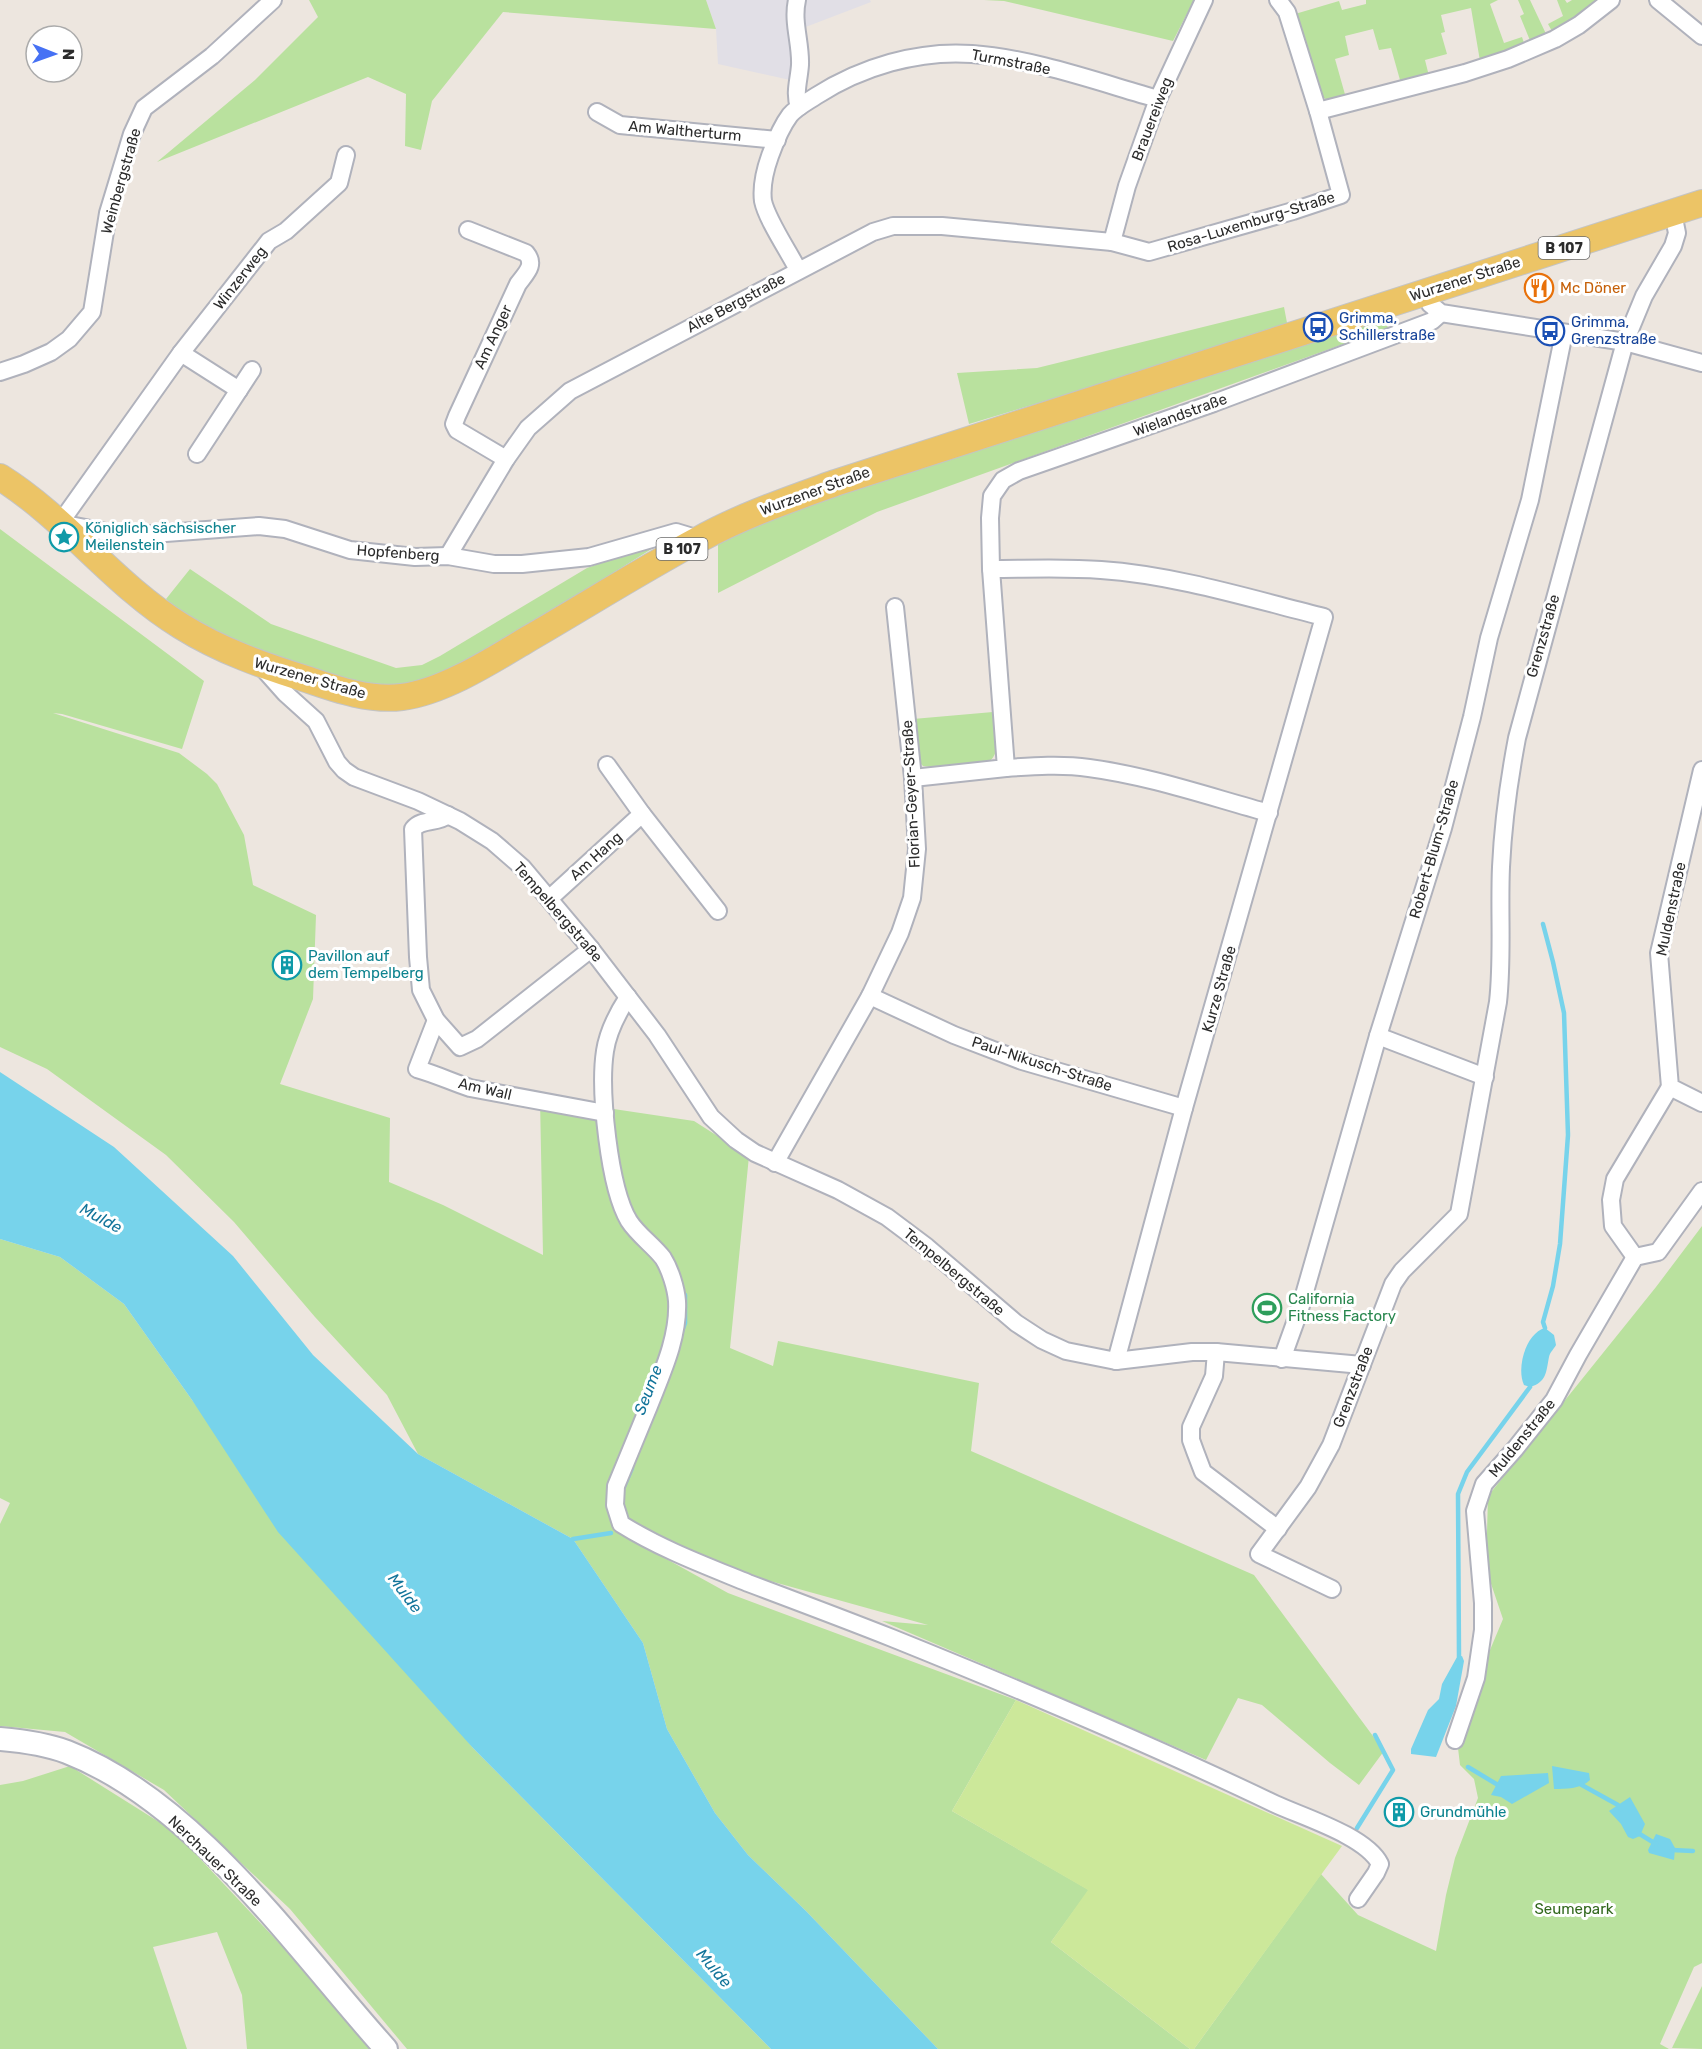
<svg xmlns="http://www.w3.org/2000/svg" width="1702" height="2049" font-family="Rubik,sans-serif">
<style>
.industrial{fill:#e1dfe6}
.green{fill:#b9e19e}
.pitch{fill:#cce89a}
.water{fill:#77d3eb}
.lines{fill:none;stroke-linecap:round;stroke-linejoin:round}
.stream{stroke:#77d3eb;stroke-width:4.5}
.street-casing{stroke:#b0b2bc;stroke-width:20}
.secondary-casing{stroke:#b0b2bc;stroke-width:26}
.primary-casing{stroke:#c4c4c4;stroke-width:28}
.street{stroke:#fff;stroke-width:16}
.secondary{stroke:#fff;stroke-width:22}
.primary{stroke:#ecc466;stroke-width:26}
.labels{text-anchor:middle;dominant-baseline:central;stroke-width:6;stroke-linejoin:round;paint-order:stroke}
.shield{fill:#fff;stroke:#6b6b6b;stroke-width:1.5}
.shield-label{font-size:14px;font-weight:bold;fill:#2c2c2c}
.street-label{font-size:15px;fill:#2c2c2c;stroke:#fff}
.food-label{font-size:15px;fill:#c56008;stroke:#fff;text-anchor:start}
.transit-label{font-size:15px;fill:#164399;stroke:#fff;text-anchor:start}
.culture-label{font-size:15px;fill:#0d838f;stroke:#fff;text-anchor:start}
.leisure-label{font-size:15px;fill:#27864d;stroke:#fff;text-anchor:start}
.park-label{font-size:15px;fill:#32681d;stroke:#fff}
.water-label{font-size:16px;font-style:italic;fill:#12749a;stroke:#fff}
</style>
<rect width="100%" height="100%" fill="#ede6df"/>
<polygon class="industrial" points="706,0 870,0 871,2 803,28 790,80 718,64 716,29"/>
<g class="green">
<polygon points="309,0 706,0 716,29 503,12 432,101 421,150 405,146 406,94 368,77 157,162 255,80 318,17"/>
<polygon points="984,0 1194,0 1173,41 1004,1"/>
<polygon points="1366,0 1498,0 1490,4 1504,43 1522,37 1525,46 1480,61 1471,8 1441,15 1445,32 1441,33 1447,54 1425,60 1429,76 1405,82 1400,80 1391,48 1379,50 1373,29 1345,36 1349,55 1335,59 1346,98 1331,102 1319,95 1295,14 1339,1 1342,10 1366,4"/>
<polygon points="1518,0 1530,0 1547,36 1531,43 1520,16 1524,14"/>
<polygon points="1557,0 1565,0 1567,3 1572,0 1601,0 1553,33 1548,24 1563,16"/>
<polygon points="1284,307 1288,328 969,424 957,373 1037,368"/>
<polygon points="1384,316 1388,328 877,512 718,593 718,541 764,518"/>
<polygon points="0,529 204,681 182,749 62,714 53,713 179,753 207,774 217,784 244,835 253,885 316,915 313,999 280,1084 390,1118 389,1182 443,1205 543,1255 540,1098 694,1121 749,1156 730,1348 773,1366 778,1341 979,1383 971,1451 1254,1575 1384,1751 1359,1785 1330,1763 1262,1705 1238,1698 1206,1760 882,1621 928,1625 641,1545 728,1593 1016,1700 952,1811 1089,1890 1051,1942 1190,2049 938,2049 806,1911 748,1855 715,1813 667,1729 643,1643 573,1539 418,1454 387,1395 315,1317 234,1222 166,1155 47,1069 0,1047"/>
<polygon points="658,545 452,673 425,684 377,689 266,657 187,617 166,599 190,569 271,624 396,668 422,665 440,656 587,568 644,548"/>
<path d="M993,712C995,728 1004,756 985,764L931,767L923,766L917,760L913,719Z"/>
<polygon points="1702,1226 1702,1963 1694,1967 1660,2044 1669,2049 1194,2049 1321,1874 1358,1915 1436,1951 1446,1895 1455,1858 1478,1798 1474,1779 1460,1765 1456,1731 1503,1619 1486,1569 1488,1496 1656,1287"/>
<polygon points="0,1239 60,1257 124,1304 192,1400 473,1748 771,2049 407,2049 290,1909 164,1790 65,1732 0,1726 0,1524 10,1503 0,1498"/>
<polygon points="70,1766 175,1832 281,1945 374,2049 247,2049 242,1995 217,1932 153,1947 187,2049 0,2049 0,1785 23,1781"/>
<polygon points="1702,1986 1702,2049 1672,2048"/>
</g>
<polygon class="pitch" points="1016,1700 1342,1846 1194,2049 1190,2049 1051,1942 1088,1890 952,1811"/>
<g class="water">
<polygon points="0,1072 114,1147 233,1256 313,1355 418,1454 573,1539 643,1643 667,1729 715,1813 748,1855 806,1911 938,2049 771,2049 473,1748 278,1532 192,1400 124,1304 60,1257 0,1239"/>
<path d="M1545,1328L1554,1335L1556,1345C1554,1349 1550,1352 1549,1357C1546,1372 1547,1382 1530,1387L1524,1385C1516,1368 1526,1333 1545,1328Z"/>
<polygon points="1462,1656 1464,1661 1456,1706 1436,1757 1411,1754 1411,1749 1428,1710 1439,1699 1442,1684 1457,1657"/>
<path d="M1552,1766L1589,1773L1590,1780C1581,1789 1565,1789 1554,1789Z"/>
<polygon points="1548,1773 1549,1783 1512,1804 1501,1797 1491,1795 1501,1776"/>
<polygon points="1630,1797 1645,1824 1640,1836 1633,1839 1628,1837 1621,1824 1609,1811"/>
<polygon points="1656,1834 1670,1839 1675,1848 1674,1860 1649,1853 1648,1850"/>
</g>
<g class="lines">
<g class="stream">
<polyline points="1543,924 1553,962 1564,1013 1568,1135 1560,1244 1553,1286 1543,1322 1545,1328"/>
<polyline points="681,1334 685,1323 685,1295"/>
<polyline points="622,1491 632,1468"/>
<polyline points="573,1539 611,1533"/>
<polyline points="1459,1657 1458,1494 1467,1472 1530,1387"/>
<polyline points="1468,1767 1498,1785 1501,1785"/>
<polyline points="1580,1784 1618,1805 1621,1809"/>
<polyline points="1357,1828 1393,1770 1375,1735"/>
<polyline points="1638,1833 1656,1844"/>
<polyline points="1672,1850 1693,1851"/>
</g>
<g class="street-casing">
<g id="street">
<path d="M797,0C792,22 801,43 800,65C799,80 794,93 799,107"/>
<polyline points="1658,0 1702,36"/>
<polyline points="1318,111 1465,73 1508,59 1555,39 1579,25 1611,0"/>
<polyline points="597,112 620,125 777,140"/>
<polyline points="346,155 339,183 286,231 269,241 181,353 60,523 126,536 259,526 285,529 350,550 415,557 448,556 494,564 522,564 589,557 676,532 699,539"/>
<path d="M468,230L526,253C536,265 526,273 518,284L457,416L454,424L457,430L506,459"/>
<polyline points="1112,242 1127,186 1158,99 1204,0"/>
<path d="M798,270C789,252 767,220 763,201C761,185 765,170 770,156C775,142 781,127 790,115C797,107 807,102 816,96C861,67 918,50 972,54C1032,58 1101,83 1158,99"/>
<polyline points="1426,292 1430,304 1441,313 1625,342 1702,363"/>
<polyline points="181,353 239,390"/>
<polyline points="0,372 24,364 51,352 69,339 92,312 108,213 132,134 144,108 212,56 273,0"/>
<polyline points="197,454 252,370"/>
<polyline points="448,556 506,459 528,428 570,391 873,232 893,226 942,226 1112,242 1149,252 1293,211 1341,195 1318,111 1287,12 1278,0"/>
<path d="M991,569C1027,569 1064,567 1101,570C1175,575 1252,599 1324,617L1184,1108L1116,1361"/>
<polyline points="261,666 285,693 316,721 337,762 344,770 354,777 418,801 460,821 492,841 522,867 591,949 657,1035 711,1117 736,1140 755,1153 838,1190 887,1217 927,1247 1016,1323 1042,1340 1066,1351 1116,1361 1192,1352 1216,1352 1362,1365"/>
<polyline points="607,765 642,814 718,911"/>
<path d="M1006,768C1034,766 1062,764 1089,768C1150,776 1210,797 1269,813"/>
<polyline points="1702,770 1659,953 1670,1087 1702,1103"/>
<polyline points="913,778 1006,768 991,569 990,518 992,496 1003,480 1019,471 1214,403 1432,321 1441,313"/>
<path d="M448,815C437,824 422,818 413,829L418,957L421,990L436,1020L460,1047L477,1039L591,949"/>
<polyline points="550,898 642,814"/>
<polyline points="870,996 954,1035 1022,1061 1184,1108"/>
<path d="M628,997C617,1014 608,1031 605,1051C599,1090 609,1188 629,1221C638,1235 653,1245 663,1258C670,1269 676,1288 677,1301C679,1337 662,1373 649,1406C638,1433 627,1459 616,1486L615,1505L621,1524C661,1549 704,1565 748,1583C796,1601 844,1619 892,1638C1021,1690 1150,1744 1275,1804C1303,1817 1366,1836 1380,1864L1376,1873L1358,1899"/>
<path d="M436,1020L417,1069C435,1074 452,1082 470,1088L605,1113"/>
<polyline points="1378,1036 1485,1077"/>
<polyline points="775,1163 870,996 900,933 912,898 917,849 913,778 895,607"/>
<polyline points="1635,1257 1613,1226 1611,1200 1615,1179 1670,1087"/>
<polyline points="1216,1352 1214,1376 1191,1427 1191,1440 1195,1451 1203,1472 1278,1529"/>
<polyline points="1282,1359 1300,1309 1378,1036 1443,828 1472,717 1489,638 1530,500 1564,333"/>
<path d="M1332,1589L1259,1554L1308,1487L1331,1445L1393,1284L1402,1271L1459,1214L1498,1002C1503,957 1499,912 1501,867C1503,824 1509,780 1517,738L1625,342L1644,296L1673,246L1677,233L1673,213"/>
<polyline points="1455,1740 1476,1678 1483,1630 1483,1603 1475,1511 1484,1484 1515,1449 1554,1400 1578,1355 1635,1257 1658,1252 1702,1191"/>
</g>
</g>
<g class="secondary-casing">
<path id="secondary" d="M0,1739C23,1741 46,1744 67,1752C196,1802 296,1949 386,2049"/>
</g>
<g class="primary-casing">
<path id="primary" d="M0,477C67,519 114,585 181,626C221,651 264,666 309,680C338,690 371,701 402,697C443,692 493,660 528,639C585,606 640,571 698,540C741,516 788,500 835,483L1702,203"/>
</g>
<use href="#street" class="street"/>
<use href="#secondary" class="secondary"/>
<use href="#primary" class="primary"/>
</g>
<defs>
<g id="restaurant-ring" transform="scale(1.5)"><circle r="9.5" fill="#fff" stroke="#e8710a" stroke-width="1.5"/><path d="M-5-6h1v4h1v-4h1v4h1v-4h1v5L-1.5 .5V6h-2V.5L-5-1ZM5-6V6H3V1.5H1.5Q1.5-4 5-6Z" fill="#e8710a"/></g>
<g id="bus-ring" transform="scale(1.5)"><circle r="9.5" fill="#fff" stroke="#1a4fb4" stroke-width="1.5"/><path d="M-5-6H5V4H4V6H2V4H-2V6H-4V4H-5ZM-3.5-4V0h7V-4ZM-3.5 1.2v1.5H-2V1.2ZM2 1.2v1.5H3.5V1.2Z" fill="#1a4fb4"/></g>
<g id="sight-ring" transform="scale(1.5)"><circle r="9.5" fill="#fff" stroke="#0f9aa8" stroke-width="1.5"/><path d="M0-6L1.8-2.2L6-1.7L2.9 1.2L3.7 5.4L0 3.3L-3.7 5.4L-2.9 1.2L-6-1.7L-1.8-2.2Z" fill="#0f9aa8"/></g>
<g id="building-ring" transform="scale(1.5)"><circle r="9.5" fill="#fff" stroke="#0f9aa8" stroke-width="1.5"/><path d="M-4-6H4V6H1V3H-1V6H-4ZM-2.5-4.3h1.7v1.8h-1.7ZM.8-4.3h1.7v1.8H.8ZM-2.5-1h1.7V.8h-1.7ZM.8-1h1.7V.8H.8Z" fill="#0f9aa8"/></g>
<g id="stadium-ring" transform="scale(1.5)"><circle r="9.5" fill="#fff" stroke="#2e9e5b" stroke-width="1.5"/><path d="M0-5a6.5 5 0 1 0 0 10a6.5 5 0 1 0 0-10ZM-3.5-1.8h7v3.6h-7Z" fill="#2e9e5b"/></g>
</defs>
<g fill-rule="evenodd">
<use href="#restaurant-ring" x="1539" y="288"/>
<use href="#bus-ring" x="1318" y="327"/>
<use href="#bus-ring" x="1550" y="331"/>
<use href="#sight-ring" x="64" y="537"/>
<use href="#building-ring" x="287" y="965"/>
<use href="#stadium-ring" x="1267" y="1308"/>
<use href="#building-ring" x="1399" y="1812"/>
</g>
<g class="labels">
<g class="shield">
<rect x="1538.5" y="237" width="51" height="22" rx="4.5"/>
<rect x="656.5" y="538" width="51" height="22" rx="4.5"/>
</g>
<g class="shield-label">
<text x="1564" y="248">B 107</text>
<text x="682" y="549">B 107</text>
</g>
<g class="street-label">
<text transform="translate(1011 62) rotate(11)">Turmstraße</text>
<text transform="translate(1152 119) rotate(-69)">Brauereiweg</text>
<text transform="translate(685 131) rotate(5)">Am Waltherturm</text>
<text transform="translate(121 181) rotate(-74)">Weinbergstraße</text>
<text transform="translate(1251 222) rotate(-17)">Rosa-Luxemburg-Straße</text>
<text transform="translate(240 278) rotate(-52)">Winzerweg</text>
<text transform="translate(1465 279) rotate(-18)">Wurzener Straße</text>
<text transform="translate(736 303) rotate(-28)">Alte Bergstraße</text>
<text transform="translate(493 337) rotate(-65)">Am Anger</text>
<text transform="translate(1180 415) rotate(-20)">Wielandstraße</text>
<text transform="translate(815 491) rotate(-20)">Wurzener Straße</text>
<text transform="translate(398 553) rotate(4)">Hopfenberg</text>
<text transform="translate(1543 636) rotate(-74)">Grenzstraße</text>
<text transform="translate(310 678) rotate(16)">Wurzener Straße</text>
<text transform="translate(911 794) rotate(-93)">Florian-Geyer-Straße</text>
<text transform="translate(1434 849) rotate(-74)">Robert-Blum-Straße</text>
<text transform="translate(596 856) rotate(-42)">Am Hang</text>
<text transform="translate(1671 909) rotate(-78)">Muldenstraße</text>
<text transform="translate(558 912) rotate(49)">Tempelbergstraße</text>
<text transform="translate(1219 989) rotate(-74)">Kurze Straße</text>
<text transform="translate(1042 1064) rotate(18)">Paul-Nikusch-Straße</text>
<text transform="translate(485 1089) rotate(13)">Am Wall</text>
<text transform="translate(954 1272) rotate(40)">Tempelbergstraße</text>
<text transform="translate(1353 1387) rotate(-69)">Grenzstraße</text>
<text transform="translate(1522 1438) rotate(-51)">Muldenstraße</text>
<text transform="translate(215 1861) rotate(44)">Nerchauer Straße</text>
</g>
<g class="food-label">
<text x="1560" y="288">Mc Döner</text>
</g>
<g class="transit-label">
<text x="1339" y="318">Grimma,<tspan x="1339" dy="17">Schillerstraße</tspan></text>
<text x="1571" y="322">Grimma,<tspan x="1571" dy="17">Grenzstraße</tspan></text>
</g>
<g class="culture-label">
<text x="85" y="528">Königlich sächsischer<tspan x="85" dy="17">Meilenstein</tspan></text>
<text x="308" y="956">Pavillon auf<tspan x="308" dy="17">dem Tempelberg</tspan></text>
<text x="1420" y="1812">Grundmühle</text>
</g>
<g class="leisure-label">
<text x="1288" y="1299">California<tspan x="1288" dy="17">Fitness Factory</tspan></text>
</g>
<g class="park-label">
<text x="1574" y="1909">Seumepark</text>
</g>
<g class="water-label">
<text transform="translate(101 1218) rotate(28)">Mulde</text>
<text transform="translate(648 1390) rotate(-69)">Seume</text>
<text transform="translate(405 1593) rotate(53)">Mulde</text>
<text transform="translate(714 1968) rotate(50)">Mulde</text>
</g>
</g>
<g transform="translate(54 54) rotate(91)"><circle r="28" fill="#ffffff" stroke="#ababab" stroke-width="1.5"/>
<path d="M0-4.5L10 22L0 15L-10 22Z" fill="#4671f4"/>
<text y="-9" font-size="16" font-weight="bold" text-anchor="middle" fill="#2c2c2c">N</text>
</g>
</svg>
